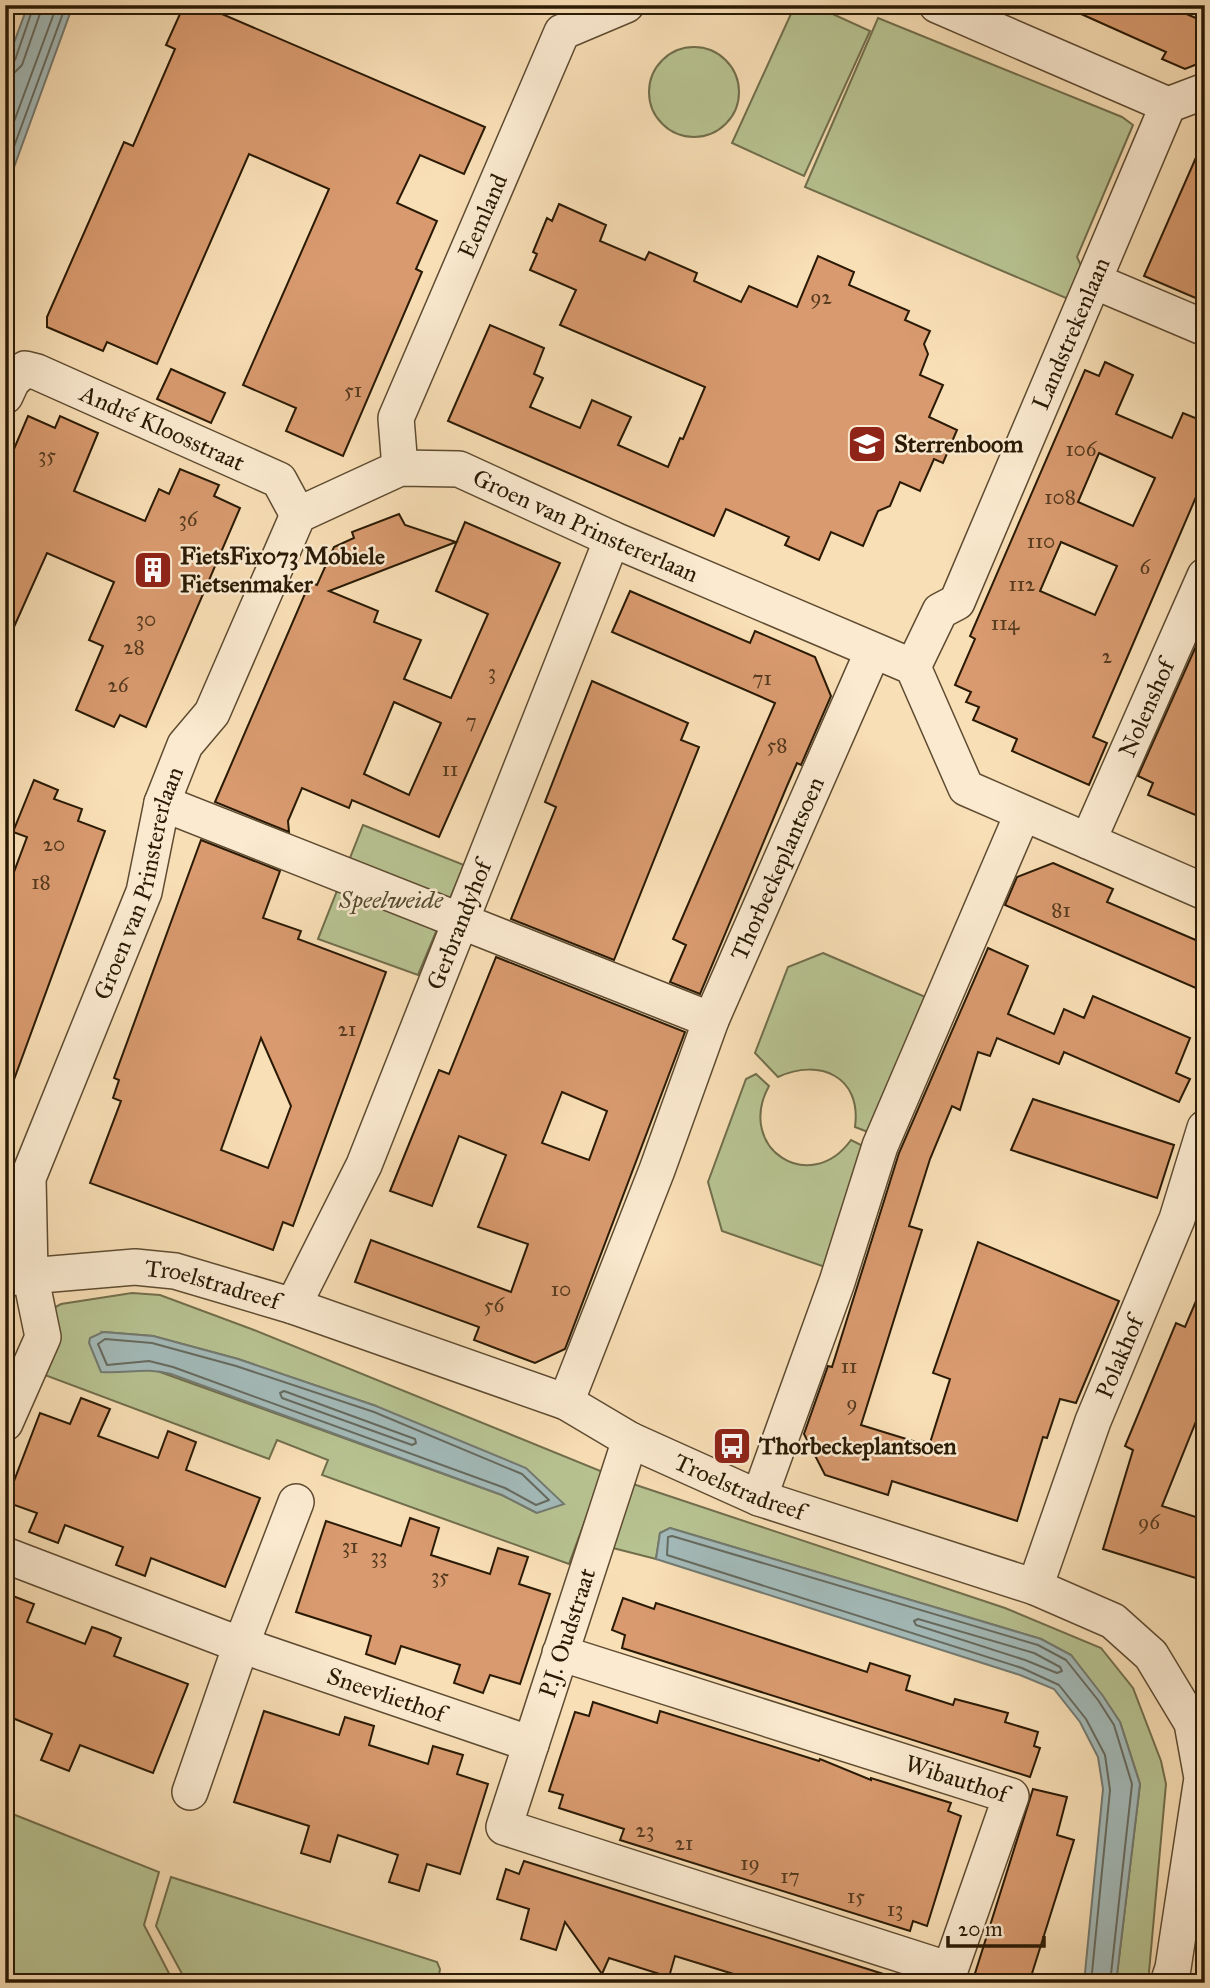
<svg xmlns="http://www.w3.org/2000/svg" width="1210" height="1988" font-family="'IM FELL Great Primer',serif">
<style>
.green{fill:#b8c392;stroke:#716e4c;stroke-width:2;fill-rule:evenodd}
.water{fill:#a3bab9;stroke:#737a71;stroke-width:2}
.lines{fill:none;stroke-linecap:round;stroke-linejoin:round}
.shore{stroke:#666a5f;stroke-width:2}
.building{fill:#d89a6e;stroke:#2a1a05;stroke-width:2;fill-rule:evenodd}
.street-casing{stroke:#5e4b31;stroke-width:38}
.street{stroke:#fbead0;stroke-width:35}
.labels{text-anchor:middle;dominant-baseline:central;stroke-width:5;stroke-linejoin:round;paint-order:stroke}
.number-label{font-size:21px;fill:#563a1f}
.street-label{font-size:24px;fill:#2a1a05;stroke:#fbead0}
.poi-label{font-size:24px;font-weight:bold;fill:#2a1a05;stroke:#fbead0;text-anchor:start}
.park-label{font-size:24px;font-style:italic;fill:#554d2f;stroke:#fbead0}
</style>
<rect width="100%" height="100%" fill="#f9dfb6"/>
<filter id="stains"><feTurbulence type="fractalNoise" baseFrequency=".00286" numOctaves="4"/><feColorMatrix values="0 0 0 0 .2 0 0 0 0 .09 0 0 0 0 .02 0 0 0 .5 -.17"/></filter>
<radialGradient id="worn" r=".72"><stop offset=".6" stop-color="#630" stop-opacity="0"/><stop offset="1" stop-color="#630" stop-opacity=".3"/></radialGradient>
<g class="green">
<polygon points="795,5 813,5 870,31 804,176 732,143"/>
<polygon points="878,18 1122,117 1133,125 1077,257 1085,274 1073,301 805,187"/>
<circle cx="694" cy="92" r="45"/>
<polygon points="363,825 464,865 418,975 318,939"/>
<path d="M823,953L937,1002L868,1132L855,1127C862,1076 819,1058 778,1077L755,1053L788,967Z"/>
<path d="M756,1074L769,1086C735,1148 810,1197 851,1140L863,1146L825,1267L722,1231L708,1182L746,1079Z"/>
<path d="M132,1293L160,1295L254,1330L603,1472L569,1564L322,1475L328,1460L277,1440L269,1459L34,1371L50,1310L61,1304ZM103,1332L153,1336L238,1359L376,1406L537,1513L502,1495L149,1368Z"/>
<polygon points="633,1484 1005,1608 1101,1648 1133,1688 1161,1761 1166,1784 1148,1983 1116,1983 1140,1784 1120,1722 1071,1655 1041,1639 670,1528 660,1533 656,1559 609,1547"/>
<polygon points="5,1811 159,1872 144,1925 174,1983 5,1983"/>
<polygon points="171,1877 437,1962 440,1969 438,1981 187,1983 156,1926"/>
<polygon points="470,1974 499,1983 458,1983 460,1975"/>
</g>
<g class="water">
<polygon points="28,5 73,5 5,192 5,67"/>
<path d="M103,1332L153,1336L238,1359L376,1406L526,1468L564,1504L537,1513L502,1495L171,1374C145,1367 127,1374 101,1372L89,1343L90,1338Z"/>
<polygon points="670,1528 1041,1639 1071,1655 1103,1696 1120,1722 1140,1784 1116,1983 1084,1983 1103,1789 1098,1757 1080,1722 1054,1689 1020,1675 656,1559 660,1533"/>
</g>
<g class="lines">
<g class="shore">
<polyline points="5,65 15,60 34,5"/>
<polyline points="5,74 15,72 22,65 43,5"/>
<polyline points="5,146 57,5"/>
<polyline points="5,171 66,5"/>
<polygon points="105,1339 152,1343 236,1366 374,1412 522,1474 549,1500 536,1505 505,1488 173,1367 149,1361 107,1365 98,1344"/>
<polygon points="284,1391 415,1439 416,1443 412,1445 282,1398 280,1393"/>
<polygon points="918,1619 1034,1653 1060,1667 1062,1671 1057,1673 1025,1660 916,1625 914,1621"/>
<polyline points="1091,1983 1110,1790 1105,1755 1086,1719 1059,1685 1022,1668 667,1555 668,1537 672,1536 1038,1645 1066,1660 1098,1700 1114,1725 1132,1784 1110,1983"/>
</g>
</g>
<g class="building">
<polygon points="184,5 201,5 485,127 464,174 420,155 397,203 437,221 416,269 422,272 343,456 286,431 296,408 243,385 329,189 249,154 157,364 107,342 103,351 47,327 47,317 124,142 133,146 175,49 166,45"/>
<polygon points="1061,5 1166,5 1205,22 1205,61 1185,69 1162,59 1166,52"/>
<polygon points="1205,137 1205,302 1144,276"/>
<polygon points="559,204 606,225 600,241 645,260 649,252 697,273 694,281 741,302 749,286 797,307 818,256 854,272 849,285 909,311 905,320 930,331 924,344 928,354 920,375 943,385 929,417 957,430 943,463 934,459 920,491 900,482 890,506 878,511 863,546 831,532 819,560 785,545 789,537 726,509 714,536 448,421 490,325 544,348 534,374 543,378 530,407 580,428 592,400 631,417 618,445 668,467 680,438 683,439 705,387 560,325 576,290 530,270 537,254 533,252 547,218 552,221"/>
<path d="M1105,362L1133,375L1116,414L1172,438L1183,413L1205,422V476L1093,737L1107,743L1089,785L1012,751L1017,739L973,720L979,707L966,702L971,692L955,685L975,639L970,636L1085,370L1099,376ZM1099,453L1155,478L1133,526L1078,502ZM1061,542L1117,566L1095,615L1040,591Z"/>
<polygon points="171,369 225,393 211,423 157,399"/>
<polygon points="28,416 55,428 60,416 98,433 74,491 145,521 159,489 169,494 180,469 219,485 214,496 240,508 146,727 120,715 114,727 76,710 103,646 89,640 114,582 47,553 5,647 5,470"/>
<path d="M399,514L405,525L456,542L329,591L378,611L374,622L421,640L404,679L451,698L488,614L436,591L465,522L560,563L439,837L352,800L349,808L302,788L288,821L289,832L215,802L310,582L317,585L334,547L354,538L352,532ZM394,702L441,723L409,795L364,774Z"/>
<polygon points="630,591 750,643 755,631 815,657 831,696 801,765 797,763 787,786 700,994 670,982 686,945 673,939 775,703 612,632"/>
<polygon points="1205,626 1205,819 1148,795 1153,783 1138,776"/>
<polygon points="592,681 688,723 681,740 699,747 614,960 511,919 556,807 545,802"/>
<polygon points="34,780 58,790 54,799 82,809 78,821 105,831 8,1096 5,896 27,837 13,832"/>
<path d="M201,840L280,871L263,918L301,931L298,939L386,972L293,1226L283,1222L273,1250L90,1183L121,1101L113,1098L119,1080L114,1078ZM261,1038L291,1106L268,1168L221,1150Z"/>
<polygon points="1053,863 1113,889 1107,902 1205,944 1205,992 1005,905 1017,877"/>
<polygon points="988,948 1028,966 1008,1014 1054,1034 1064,1009 1084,1018 1093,996 1190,1038 1176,1073 1190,1079 1179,1102 1064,1052 1059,1064 997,1038 990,1056 978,1052 960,1110 952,1106 930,1159 909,1226 922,1230 861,1425 929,1446 950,1379 933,1373 978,1242 1119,1301 1076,1403 1060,1399 1047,1438 1043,1437 1017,1521 892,1481 888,1495 825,1475 804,1434 828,1366 832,1367 899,1153"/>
<path d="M496,957L685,1032L565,1349L535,1363L474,1340L479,1327L355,1282L371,1240L511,1292L528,1244L478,1227L506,1155L459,1136L432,1206L390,1191L439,1070L449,1074ZM562,1092L607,1111L589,1160L542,1143Z"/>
<polygon points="1033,1099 1174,1145 1157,1198 1011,1150"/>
<polygon points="1205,1280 1205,1399 1162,1506 1205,1520 1205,1581 1103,1549 1133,1450 1125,1446 1176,1323 1185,1327"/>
<polygon points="81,1398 110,1409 98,1436 158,1458 168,1431 196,1442 186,1470 260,1498 225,1587 151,1558 145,1576 116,1565 123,1547 65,1525 58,1543 29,1532 37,1513 6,1502 40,1413 70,1424"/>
<polygon points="410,1518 439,1528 431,1555 490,1574 498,1548 528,1557 519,1584 550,1594 520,1684 490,1675 483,1693 454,1683 460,1665 401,1646 395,1664 366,1654 371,1636 296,1612 326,1521 401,1546"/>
<polygon points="5,1593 34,1604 27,1622 85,1644 92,1627 107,1632 121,1638 114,1656 188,1684 153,1773 80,1745 69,1771 41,1760 52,1734 5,1715"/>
<polygon points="623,1598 654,1609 656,1603 867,1672 870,1663 910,1676 906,1690 953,1705 955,1699 1008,1713 1005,1722 1038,1732 1034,1746 1040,1748 1030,1777 622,1648 625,1635 612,1630"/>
<polygon points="593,1702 657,1723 660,1711 819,1761 820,1759 871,1780 871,1778 951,1803 948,1811 961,1816 927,1926 913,1921 910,1931 620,1840 624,1829 559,1808 563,1795 549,1791 575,1712 589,1716"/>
<polygon points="264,1711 339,1735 345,1717 374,1726 369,1745 428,1764 433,1746 463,1755 457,1774 488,1784 460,1874 427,1864 419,1891 389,1882 398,1855 338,1835 330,1862 301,1853 309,1826 234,1802"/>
<polygon points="1033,1789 1067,1797 1057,1835 1074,1840 1029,1983 972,1983"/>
<polygon points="524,1861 893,1977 892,1983 738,1983 740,1976 675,1956 669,1977 609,1958 602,1974 565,1922 556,1950 521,1939 529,1909 497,1899 506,1869 519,1874"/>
</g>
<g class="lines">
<g class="street-casing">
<g id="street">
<polyline points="937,5 1168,105"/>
<polyline points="1094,281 1205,328"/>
<path id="s1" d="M5,396L12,381L25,369L37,372L279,480L298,515"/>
<path id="s2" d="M400,468L396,418L562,32L626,5"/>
<path id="s3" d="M913,667L940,611L957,602L1168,105L1205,91"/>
<polyline points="162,803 711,1020"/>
<path id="s4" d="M1088,841L1205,576"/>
<path id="s5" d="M5,1278L135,1267L175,1271L293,1306L566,1402L630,1440L759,1498L1035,1587L1113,1621L1151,1655L1192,1723L1202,1778L1173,1968L1168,1983"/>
<path id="s6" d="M293,1306L364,1165L612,539"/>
<path id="s7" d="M566,1402L657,1170L711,1020L873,651"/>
<path id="s8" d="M5,1423L43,1337L30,1274L28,1178L144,892L162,803L185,745L212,713L298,515L400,468L459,469L612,539L913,667L966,788L1205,892"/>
<polyline points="759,1498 837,1282 880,1146 1022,815"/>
<path id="s9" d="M5,1555L241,1645L531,1744"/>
<path id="s10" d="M1035,1587L1093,1421L1177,1219L1205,1128"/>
<path id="s11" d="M560,1653L1011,1796L950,1970L504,1827L630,1440"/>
<polyline points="190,1792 241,1645 296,1502"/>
</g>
</g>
<use href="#street" class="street"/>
</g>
<defs>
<g id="school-square" transform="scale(2.0125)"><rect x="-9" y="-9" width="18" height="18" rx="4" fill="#8f2418" stroke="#fbead0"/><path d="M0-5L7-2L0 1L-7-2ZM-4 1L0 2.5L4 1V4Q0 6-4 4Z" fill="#fff"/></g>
<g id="building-square" transform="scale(2.0125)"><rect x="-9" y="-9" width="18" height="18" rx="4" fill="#8f2418" stroke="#fbead0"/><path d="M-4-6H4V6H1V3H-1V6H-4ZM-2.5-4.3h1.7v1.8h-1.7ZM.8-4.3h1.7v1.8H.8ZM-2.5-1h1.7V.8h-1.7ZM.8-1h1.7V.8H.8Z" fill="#fff"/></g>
<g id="bus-square" transform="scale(2.0125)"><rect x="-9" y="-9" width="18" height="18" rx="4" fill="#8f2418" stroke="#fbead0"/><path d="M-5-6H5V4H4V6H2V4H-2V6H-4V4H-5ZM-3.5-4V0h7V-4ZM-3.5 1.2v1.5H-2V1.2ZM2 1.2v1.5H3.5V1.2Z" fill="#fff"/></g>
</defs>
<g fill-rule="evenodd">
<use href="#school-square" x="867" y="444"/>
<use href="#building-square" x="153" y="570"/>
<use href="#bus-square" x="732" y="1446"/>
</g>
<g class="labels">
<g class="number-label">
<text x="821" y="297">92</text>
<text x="353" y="390">51</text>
<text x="1081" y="449">106</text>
<text x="47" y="455">35</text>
<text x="1060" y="497">108</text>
<text x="188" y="519">36</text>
<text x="1041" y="541">110</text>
<text x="1145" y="567">6</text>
<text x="1022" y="584">112</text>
<text x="146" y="619">30</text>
<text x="1005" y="623">114</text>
<text x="134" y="647">28</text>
<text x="1107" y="656">2</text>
<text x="492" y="672">3</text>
<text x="762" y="678">71</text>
<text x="118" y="685">26</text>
<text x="471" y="721">7</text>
<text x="777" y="745">58</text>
<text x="450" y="769">11</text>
<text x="54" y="844">20</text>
<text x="41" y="882">18</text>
<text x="1061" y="910">81</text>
<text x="347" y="1029">21</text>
<text x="561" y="1289">10</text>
<text x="494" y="1305">56</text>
<text x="849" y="1366">11</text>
<text x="852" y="1403">9</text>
<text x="1149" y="1522">96</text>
<text x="350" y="1546">31</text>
<text x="379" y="1556">33</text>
<text x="440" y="1576">35</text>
<text x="645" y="1830">23</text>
<text x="684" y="1843">21</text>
<text x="750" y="1863">19</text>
<text x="790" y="1876">17</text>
<text x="856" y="1896">15</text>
<text x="895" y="1909">13</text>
</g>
<g class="street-label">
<text stroke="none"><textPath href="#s2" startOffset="270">Eemland</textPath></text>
<text stroke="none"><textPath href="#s3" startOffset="373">Landstrekenlaan</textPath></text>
<text stroke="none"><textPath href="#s1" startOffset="184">André Kloosstraat</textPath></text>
<text stroke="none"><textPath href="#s8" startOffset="1284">Groen van Prinstererlaan</textPath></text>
<text stroke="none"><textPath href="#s4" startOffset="145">Nolenshof</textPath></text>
<text stroke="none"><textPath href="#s7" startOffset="574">Thorbeckeplantsoen</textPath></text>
<text stroke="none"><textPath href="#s8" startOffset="570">Groen van Prinstererlaan</textPath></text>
<text stroke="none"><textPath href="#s6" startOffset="416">Gerbrandyhof</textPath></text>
<text stroke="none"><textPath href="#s5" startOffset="210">Troelstradreef</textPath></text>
<text stroke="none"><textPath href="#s10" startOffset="245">Polakhof</textPath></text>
<text stroke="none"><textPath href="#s5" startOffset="777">Troelstradreef</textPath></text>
<text stroke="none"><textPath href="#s11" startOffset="1330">P.J. Oudstraat</textPath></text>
<text stroke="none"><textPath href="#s9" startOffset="406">Sneevliethof</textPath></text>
<text stroke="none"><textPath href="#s11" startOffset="416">Wibauthof</textPath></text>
</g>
<g class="poi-label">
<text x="894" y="444">Sterrenboom</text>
<text x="180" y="556">FietsFix073 Mobiele<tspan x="180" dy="28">Fietsenmaker</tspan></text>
<text x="759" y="1446">Thorbeckeplantsoen</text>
</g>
<g class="park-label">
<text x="391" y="900">Speelweide</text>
</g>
</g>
<rect width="1210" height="1988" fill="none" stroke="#f9dfb6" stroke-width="28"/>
<rect x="7" y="7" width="1196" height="1974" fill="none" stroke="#2a1a05" stroke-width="3.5"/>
<rect x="14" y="14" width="1182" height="1960" fill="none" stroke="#2a1a05" stroke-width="2"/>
<path d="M948 1936v10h96v-10" fill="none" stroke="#2a1a05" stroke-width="3.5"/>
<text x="958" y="1936" font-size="21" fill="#2a1a05" stroke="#fbead0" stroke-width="5" paint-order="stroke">20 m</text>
<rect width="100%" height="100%" filter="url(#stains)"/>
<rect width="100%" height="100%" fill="url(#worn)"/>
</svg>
